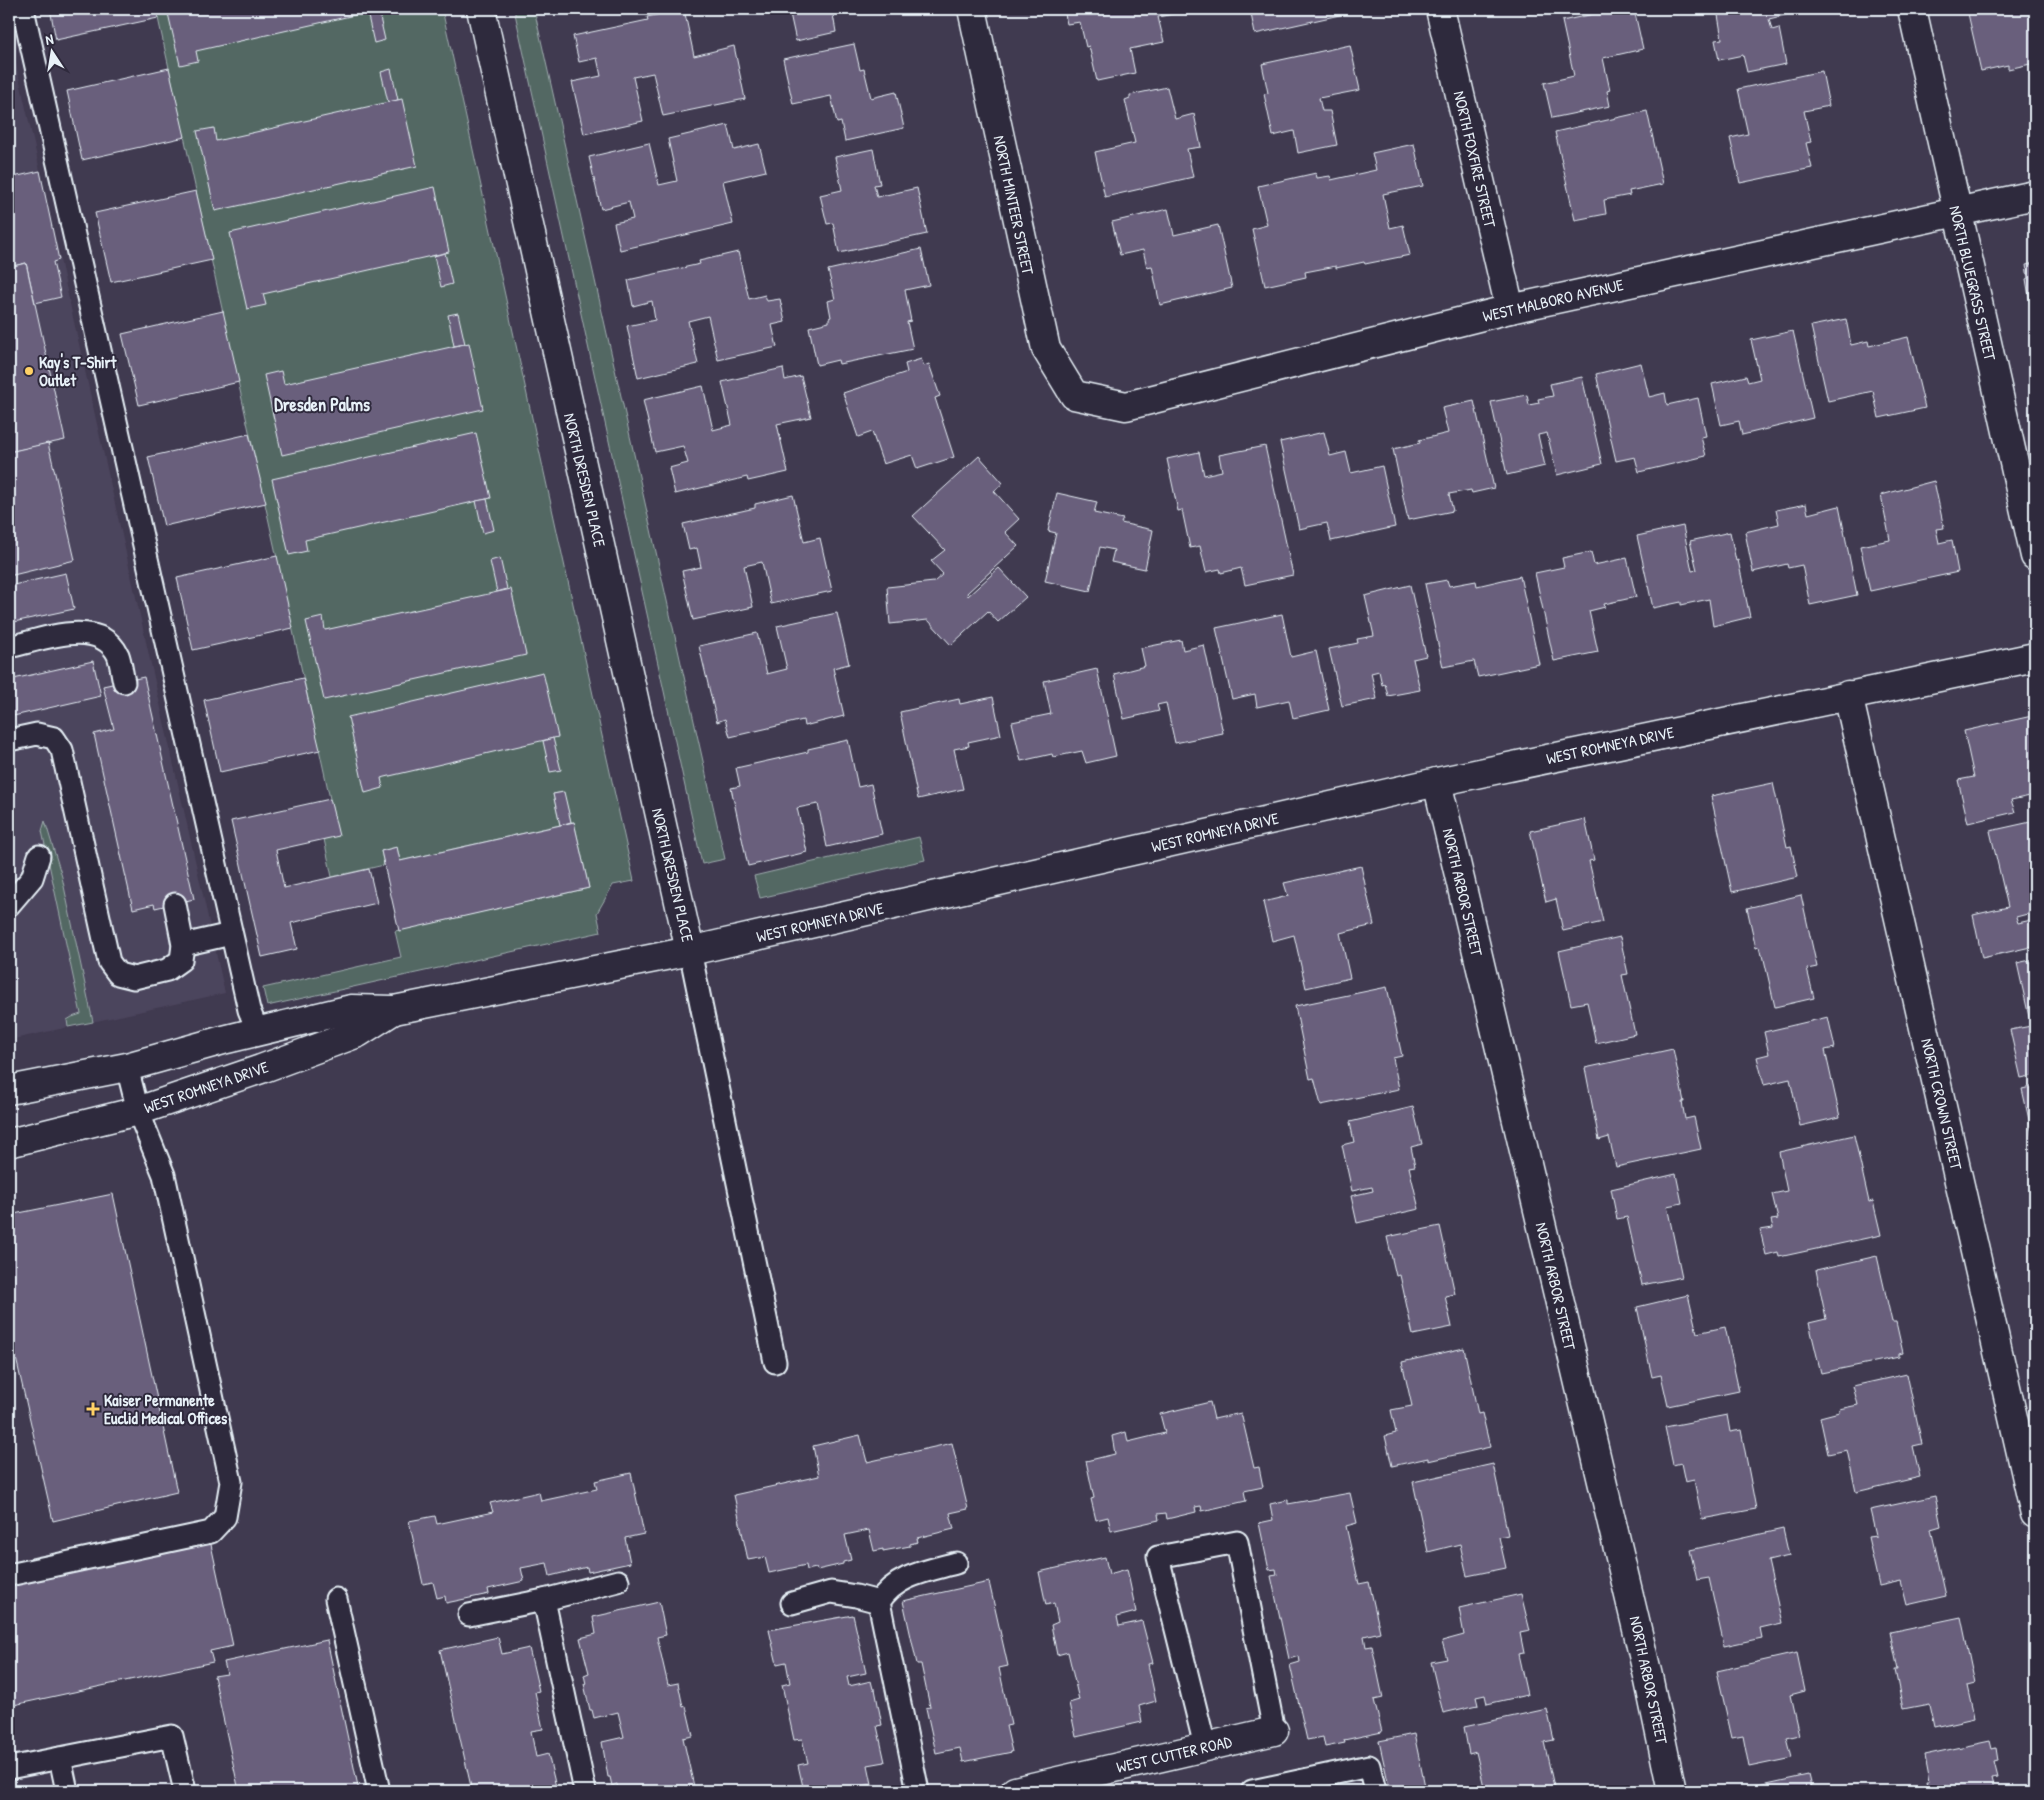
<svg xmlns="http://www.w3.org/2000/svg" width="2044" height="1800" font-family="'Patrick Hand',sans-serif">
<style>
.built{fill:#4c455d}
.green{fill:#536863;stroke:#9eacae}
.building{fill:#695e7b;stroke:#e8f1f8}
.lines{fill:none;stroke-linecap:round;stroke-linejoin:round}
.service-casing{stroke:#e8f1f8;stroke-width:25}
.minor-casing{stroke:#e8f1f8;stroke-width:31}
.tertiary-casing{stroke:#e8f1f8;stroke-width:31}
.service{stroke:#2f2a3d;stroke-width:21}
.minor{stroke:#2f2a3d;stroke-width:28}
.tertiary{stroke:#2f2a3d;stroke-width:28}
.poi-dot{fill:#ffd166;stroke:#2f2a3d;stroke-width:2}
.labels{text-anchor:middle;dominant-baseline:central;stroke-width:4;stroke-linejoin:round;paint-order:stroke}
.street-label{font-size:16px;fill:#e8f1f8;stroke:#2f2a3d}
.poi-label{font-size:16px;font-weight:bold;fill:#e8f1f8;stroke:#2f2a3d;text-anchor:start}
.neighbourhood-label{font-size:18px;font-weight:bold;fill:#e8f1f8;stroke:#2f2a3d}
</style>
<rect width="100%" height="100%" fill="#403a50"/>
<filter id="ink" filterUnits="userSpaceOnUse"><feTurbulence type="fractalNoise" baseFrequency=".02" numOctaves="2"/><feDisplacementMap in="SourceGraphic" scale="10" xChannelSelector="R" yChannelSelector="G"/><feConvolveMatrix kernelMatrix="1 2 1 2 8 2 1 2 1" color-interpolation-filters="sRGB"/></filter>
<g filter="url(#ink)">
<polygon class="built" points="9,33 225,993 9,1040"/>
<g class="green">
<polygon points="156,9 442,9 634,881 613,885 597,913 601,932 267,1006 263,988 401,957 395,931 589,888 574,822 571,822 563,792 553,794 560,825 400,861 397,847 381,851 384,865 332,877 324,839 338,835"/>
<polygon points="514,9 534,9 725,859 702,864"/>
<polygon points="45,821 62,877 93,1022 68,1027 67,1020 72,1017 81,1014 42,831"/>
<polygon points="919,837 925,860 760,898 754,876"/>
</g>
<g class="building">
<polygon points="50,9 156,9 158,18 56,40"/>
<polygon points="167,9 381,9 196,51 198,61 180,65"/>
<polygon points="378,9 385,40 374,43 367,12"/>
<polygon points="684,9 694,56 734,46 745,99 663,116 653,73 633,77 643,121 584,134 572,82 601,76 597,58 579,62 573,36 648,20 647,17"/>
<polygon points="789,9 832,9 836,32 796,41"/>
<polygon points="1064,9 1177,9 1178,13 1158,17 1164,42 1130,49 1135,73 1097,81 1089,46 1086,47 1080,22 1067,24"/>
<polygon points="1250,9 1343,9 1344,14 1255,34"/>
<polygon points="1527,9 1552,9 1528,14"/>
<polygon points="1616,9 1634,9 1643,49 1603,58 1610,90 1607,91 1610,106 1552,118 1544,83 1574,76 1562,21"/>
<polygon points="1717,9 1809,9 1769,19 1772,30 1779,28 1786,64 1747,72 1743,55 1719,60 1715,40 1722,39"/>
<polygon points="1967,9 2015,9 2015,11 2035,9 2035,63 2008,69 2008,65 1981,71"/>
<polygon points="854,44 860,70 864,69 871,98 896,92 904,128 845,141 841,122 837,123 831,96 793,104 783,59"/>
<polygon points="1350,45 1360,90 1319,98 1322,111 1330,111 1337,145 1298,153 1294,131 1273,136 1264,94 1268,93 1262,64"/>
<polygon points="169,68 185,137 82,160 67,91"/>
<polygon points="391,69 398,100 388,102 381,72"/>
<polygon points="1822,71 1829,106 1804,111 1811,142 1806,143 1812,168 1740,183 1730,138 1748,134 1738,89"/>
<polygon points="1167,87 1175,119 1194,114 1201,147 1187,149 1193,177 1105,197 1095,152 1135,143 1125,100 1130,98 1130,95"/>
<polygon points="402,99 417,166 215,211 197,131 214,128 216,141"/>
<polygon points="1647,111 1663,184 1629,191 1630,195 1604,200 1606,214 1575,220 1555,132"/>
<polygon points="728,125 734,150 759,144 766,171 723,181 733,224 620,250 614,223 633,219 629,202 601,209 589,157 649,143 659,185 677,181 668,139"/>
<polygon points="1414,144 1423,186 1383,194 1390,228 1403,225 1410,255 1365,264 1364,262 1336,268 1336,266 1305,272 1306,277 1265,286 1252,229 1267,225 1258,186 1316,173 1317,178 1330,176 1331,180 1376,170 1372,153"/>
<polygon points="873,149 880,184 874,185 877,197 917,188 927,234 839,253 833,223 827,224 820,195 842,190 835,157"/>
<polygon points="40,171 59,260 53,262 61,297 35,303 26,263 9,267 9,178"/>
<polygon points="435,187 449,252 263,294 266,305 247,309 230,233"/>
<polygon points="196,191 212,260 111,282 95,213"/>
<polygon points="1168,209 1174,235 1218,225 1232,288 1160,305 1152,266 1147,267 1143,250 1120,255 1112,222"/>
<polygon points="921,249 929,285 905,290 911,321 907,322 913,349 839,364 838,360 817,365 809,327 829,322 829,318 831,317 828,301 835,299 828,270"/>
<polygon points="738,252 749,299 765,295 767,301 780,299 785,322 772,325 777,347 718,360 708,316 688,321 698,364 638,378 627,326 655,320 652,301 633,306 628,280 700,264 699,261"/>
<polygon points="445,253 452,284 441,287 434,256"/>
<polygon points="26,263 65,440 9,452 9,267"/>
<polygon points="2035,263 2035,331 2026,279 2028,278 2026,265"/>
<polygon points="223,311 239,382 139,405 122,334"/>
<polygon points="458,313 465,344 454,346 448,315"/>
<polygon points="1846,319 1851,345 1868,341 1869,346 1908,337 1925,408 1879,418 1873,391 1828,401 1811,326"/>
<polygon points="1793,331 1813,418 1742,435 1739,421 1721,425 1712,384 1746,376 1748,382 1760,379 1751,340"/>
<polygon points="469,343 483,409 282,455 264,375 281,371 284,384"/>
<polygon points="921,359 924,366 929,364 940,396 935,398 954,457 917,469 912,455 883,464 872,432 858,437 843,393 907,372 905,364"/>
<polygon points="1641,363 1649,397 1665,393 1667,405 1698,398 1706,436 1701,437 1706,456 1639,472 1635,457 1616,461 1596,374"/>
<polygon points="783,368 785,380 801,376 811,417 777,424 788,472 748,481 747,477 675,494 669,468 688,463 683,446 655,452 643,400 703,386 713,430 732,425 722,382"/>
<polygon points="1582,377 1602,464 1557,475 1547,433 1538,435 1545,466 1507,475 1491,402 1527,395 1529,405 1539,403 1538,399 1553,396 1550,384"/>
<polygon points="1474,401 1494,488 1472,493 1471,490 1449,494 1453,511 1408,520 1393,449 1420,443 1419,440 1448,433 1442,408"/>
<polygon points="1324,432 1330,456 1346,452 1351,473 1382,466 1395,527 1331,541 1327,523 1299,529 1280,442"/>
<polygon points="476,433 491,498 305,540 307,551 289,555 272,479"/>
<polygon points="249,434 266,503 164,526 148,457"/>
<polygon points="48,443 75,560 9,576 9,452"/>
<polygon points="1265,446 1293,575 1245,585 1241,568 1221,573 1220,569 1206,572 1200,546 1190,548 1182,510 1178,511 1167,459 1199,452 1204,475 1222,471 1219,455"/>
<polygon points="979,456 1003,483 994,491 1019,519 1005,532 1018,546 967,593 968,596 999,568 1026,597 998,622 988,611 951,645 928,620 890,624 887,587 934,582 943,574 931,561 945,550 913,516"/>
<polygon points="1934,481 1944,528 1936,529 1939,543 1952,540 1958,572 1870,591 1860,546 1890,540 1881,495"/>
<polygon points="1057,493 1097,502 1094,513 1123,519 1121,523 1153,530 1145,569 1111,562 1114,550 1100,547 1090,591 1045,581 1056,533 1048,531"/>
<polygon points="793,495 804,542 820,538 832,591 771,604 762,562 744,566 753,607 693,620 682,571 701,567 697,548 689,550 683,524 755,508 755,504"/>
<polygon points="487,499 494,530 483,533 476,501"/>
<polygon points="1806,504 1808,514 1839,506 1857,595 1810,605 1802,565 1788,568 1787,564 1753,572 1745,532 1779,524 1776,510"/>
<polygon points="1683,526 1692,571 1697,570 1690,541 1730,532 1736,561 1738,560 1750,617 1713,626 1709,599 1681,605 1681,602 1653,608 1637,536"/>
<polygon points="1591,552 1594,565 1627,558 1636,597 1604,604 1605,607 1589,611 1598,652 1554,661 1535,573 1564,567 1562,558"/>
<polygon points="277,556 293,628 193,650 177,578"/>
<polygon points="500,558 507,589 497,592 490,561"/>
<polygon points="66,573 74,609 9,623 9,586"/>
<polygon points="1520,576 1539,664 1478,677 1474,661 1443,667 1425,584 1447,580 1449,586 1476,581 1477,586"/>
<polygon points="1410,585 1426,656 1413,659 1420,690 1388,696 1385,684 1382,685 1379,671 1371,673 1377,699 1342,706 1329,649 1358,643 1357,639 1374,636 1365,596"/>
<polygon points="511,589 526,655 324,700 306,621 323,617 325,630"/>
<polygon points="837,613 849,664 833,668 844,716 804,726 803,720 730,737 725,719 717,722 699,646 757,633 767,674 787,669 777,626"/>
<polygon points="1282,614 1291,657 1316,651 1329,710 1293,718 1289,700 1257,707 1255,694 1232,699 1216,628"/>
<polygon points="1181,640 1183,650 1204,645 1223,733 1175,743 1166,703 1157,705 1159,711 1124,719 1114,674 1145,666 1141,648"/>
<polygon points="93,661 101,696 9,717 9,680"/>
<polygon points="1097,669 1116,756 1086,763 1082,751 1053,757 1052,754 1021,761 1012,722 1051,714 1044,681"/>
<polygon points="543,672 558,737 381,778 383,788 365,793 348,717"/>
<polygon points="144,677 194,899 155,908 154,904 133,909 94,734 114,729 103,686"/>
<polygon points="303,678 320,750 220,772 204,700"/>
<polygon points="993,697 1001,735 968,742 969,746 954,749 963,789 918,799 900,712 959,699 960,704"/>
<polygon points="2032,716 2035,729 2035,795 2011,800 2015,812 1968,823 1958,780 1974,777 1964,731"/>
<polygon points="553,738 561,770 550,772 543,741"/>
<polygon points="848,740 858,787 871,784 882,834 827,847 818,804 797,808 807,852 748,866 731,788 740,786 736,768 808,752 808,749"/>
<polygon points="1773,783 1787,847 1791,846 1798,877 1732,892 1711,796"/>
<polygon points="564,792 571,822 560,825 553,794"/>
<polygon points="330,799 339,836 276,850 284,888 369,869 377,903 291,923 297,949 262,957 231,821"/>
<polygon points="1585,819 1594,860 1589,861 1603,922 1563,931 1556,899 1546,902 1530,831"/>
<polygon points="2035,821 2035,912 2016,917 2018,923 2031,920 2035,946 1982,958 1973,915 2008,907 1990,831"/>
<polygon points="574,822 589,888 399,931 381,851 397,847 400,861"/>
<polygon points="1361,866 1374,925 1340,933 1350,978 1306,988 1294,935 1272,941 1263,902 1288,896 1284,883"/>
<polygon points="1801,895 1817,967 1807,969 1814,998 1775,1007 1763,955 1761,955 1759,947 1756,948 1747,908"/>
<polygon points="1620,937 1628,974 1622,975 1635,1034 1596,1043 1587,1002 1571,1005 1559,951"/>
<polygon points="2035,959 2035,1075 2021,1078 2010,1030 2031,1026 2017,963"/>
<polygon points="1387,987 1402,1056 1393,1058 1399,1089 1321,1105 1314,1078 1310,1079 1295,1006"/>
<polygon points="1828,1017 1835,1048 1825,1050 1840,1117 1800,1126 1790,1079 1764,1085 1757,1057 1769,1054 1764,1032"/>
<polygon points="1673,1049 1684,1102 1682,1102 1685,1119 1694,1117 1701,1149 1616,1167 1609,1137 1599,1140 1585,1068"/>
<polygon points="2035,1086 2035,1146 2022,1089"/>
<polygon points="1413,1107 1422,1144 1411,1147 1415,1166 1409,1167 1419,1209 1357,1223 1351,1196 1373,1191 1372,1187 1352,1191 1342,1145 1354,1142 1350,1122"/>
<polygon points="1854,1135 1869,1202 1873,1201 1881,1235 1779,1257 1778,1252 1766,1255 1760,1230 1773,1228 1771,1220 1778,1219 1772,1194 1787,1191 1779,1152"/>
<polygon points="1676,1174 1682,1203 1667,1206 1682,1277 1642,1285 1627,1217 1617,1219 1611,1189"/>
<polygon points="113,1194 177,1492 53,1521 9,1327 9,1215"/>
<polygon points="1440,1226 1455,1294 1445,1296 1452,1327 1413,1335 1400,1275 1396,1276 1387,1237"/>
<polygon points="1877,1256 1892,1322 1896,1322 1903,1353 1899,1354 1899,1357 1821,1373 1809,1323 1826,1319 1816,1270"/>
<polygon points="1688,1295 1697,1333 1725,1327 1739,1391 1668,1406 1661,1375 1652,1377 1637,1307"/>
<polygon points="1464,1348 1478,1414 1482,1413 1490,1447 1428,1461 1428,1458 1392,1466 1385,1436 1396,1433 1391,1410 1412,1406 1402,1362"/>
<polygon points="1907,1374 1922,1444 1913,1446 1920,1477 1856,1492 1847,1450 1828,1454 1820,1417 1839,1412 1839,1409 1858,1405 1853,1386"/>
<polygon points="1210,1402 1214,1419 1241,1413 1254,1468 1259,1467 1263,1487 1244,1491 1246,1501 1202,1511 1201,1506 1195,1507 1196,1512 1167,1519 1166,1513 1158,1514 1159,1520 1111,1531 1108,1517 1096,1520 1091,1499 1094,1498 1086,1461 1115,1454 1112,1436 1126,1432 1128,1442 1165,1433 1160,1414"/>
<polygon points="1727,1415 1730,1432 1741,1430 1756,1509 1702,1519 1694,1480 1685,1482 1681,1463 1673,1465 1665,1427"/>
<polygon points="860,1435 867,1462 952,1443 968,1509 950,1513 954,1529 917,1538 918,1542 910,1544 910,1546 883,1551 883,1549 874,1551 869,1530 845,1535 851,1560 843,1562 843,1564 817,1570 816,1568 807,1570 806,1565 769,1573 765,1557 748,1560 734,1495 819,1476 813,1446"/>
<polygon points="1493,1464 1508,1535 1499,1537 1506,1568 1467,1576 1460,1544 1428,1552 1413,1482"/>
<polygon points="631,1473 644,1534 625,1538 630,1563 588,1572 587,1567 550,1576 547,1563 521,1568 524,1581 488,1589 489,1594 446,1603 445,1596 437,1598 433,1582 423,1584 409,1521 435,1516 437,1524 493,1512 490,1503 539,1492 541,1501 597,1489 595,1481"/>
<polygon points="1350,1493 1357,1523 1346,1526 1359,1584 1369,1582 1380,1632 1364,1636 1366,1647 1372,1646 1383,1698 1374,1700 1382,1732 1344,1740 1345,1743 1325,1747 1323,1737 1307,1740 1290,1665 1300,1662 1299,1656 1289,1659 1271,1576 1277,1575 1276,1569 1269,1570 1259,1523 1273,1520 1270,1504 1288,1500 1288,1504"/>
<polygon points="1935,1496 1941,1526 1931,1529 1946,1596 1907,1605 1901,1581 1879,1586 1868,1537 1876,1536 1870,1510"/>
<polygon points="1783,1529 1789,1556 1768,1561 1782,1623 1760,1628 1762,1638 1724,1646 1709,1578 1697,1580 1690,1550"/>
<polygon points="210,1540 233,1646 210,1651 213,1662 9,1706 9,1584"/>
<polygon points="1105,1557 1109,1574 1127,1569 1136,1612 1117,1617 1119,1626 1142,1621 1153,1663 1148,1664 1156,1701 1139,1706 1142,1722 1076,1737 1069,1703 1079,1700 1068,1652 1057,1655 1051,1625 1058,1622 1054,1603 1046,1605 1039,1572"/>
<polygon points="989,1582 1008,1666 999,1668 1011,1725 1006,1726 1012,1752 963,1762 960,1748 936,1753 926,1708 930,1707 921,1664 917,1664 903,1601"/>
<polygon points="1521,1594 1530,1631 1520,1633 1524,1653 1518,1654 1527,1695 1487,1704 1485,1695 1476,1697 1478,1705 1443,1713 1431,1662 1447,1659 1442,1641 1464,1635 1459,1608"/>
<polygon points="659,1602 666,1635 657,1637 668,1685 678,1683 683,1707 686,1706 693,1736 683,1738 695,1791 618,1791 617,1784 612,1786 610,1777 608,1777 602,1742 624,1737 618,1712 594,1718 592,1710 590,1710 584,1684 586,1684 584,1675 589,1673 580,1638 596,1634 593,1617"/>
<polygon points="853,1615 866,1673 847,1677 849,1686 871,1681 873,1689 875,1689 882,1725 877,1726 885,1762 868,1765 872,1784 838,1791 804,1791 798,1765 808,1763 802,1739 794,1740 782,1685 790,1683 786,1662 777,1664 769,1630"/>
<polygon points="1961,1617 1975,1684 1967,1686 1974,1718 1934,1727 1929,1704 1903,1709 1895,1670 1898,1670 1890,1632"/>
<polygon points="498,1637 502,1654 529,1648 539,1691 535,1692 543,1729 531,1731 536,1757 548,1754 557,1791 562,1789 562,1791 472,1791 440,1650"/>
<polygon points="327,1640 359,1791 239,1791 214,1676 227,1674 224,1662"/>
<polygon points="1797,1653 1805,1691 1790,1695 1799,1735 1787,1738 1792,1758 1749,1767 1743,1736 1732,1738 1717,1671"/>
<polygon points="1547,1709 1554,1740 1544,1742 1555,1791 1485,1791 1476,1752 1469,1754 1464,1727"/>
<polygon points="1414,1734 1426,1791 1390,1791 1379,1741"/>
<polygon points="1990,1741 1992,1749 1996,1748 1998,1761 1994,1762 1998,1778 1991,1779 1994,1791 1928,1791 1926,1781 1929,1781 1924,1755"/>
<polygon points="1808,1775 1812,1791 1745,1791 1744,1789"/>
</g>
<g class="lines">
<g class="service-casing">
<g id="service">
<polyline points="23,9 227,913 249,1010 258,1032"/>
<path d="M9,647C41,640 99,616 118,655C121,663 122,674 124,682"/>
<polyline points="9,740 37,734 54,738 62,750 109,962 118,974 134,978 167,970 181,960 183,945 175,904"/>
<polyline points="9,905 32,878 39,856"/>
<polyline points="183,945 231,934"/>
<polyline points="690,951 775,1362"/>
<polyline points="9,1575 211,1532 225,1517 231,1482 164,1175 138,1111 127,1067"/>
<polyline points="336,1599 379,1791"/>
<polyline points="792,1603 831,1592 856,1596 879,1602"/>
<polyline points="469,1615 544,1600"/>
<polyline points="1205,1746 1158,1557 1237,1542 1274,1731"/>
<polyline points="60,1758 67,1791"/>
<polyline points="9,1768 172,1736 185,1791"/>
<polyline points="585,1791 544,1600 618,1581"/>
<path d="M918,1791L879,1602C896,1575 927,1571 956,1563"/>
<polyline points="1252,1791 1369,1766 1375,1791"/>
</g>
</g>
<g class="minor-casing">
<g id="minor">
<polyline points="481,9 690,951"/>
<polyline points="972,9 1046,349 1074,395 1126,406 1510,309 2035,195"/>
<polyline points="1440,9 1510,309"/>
<polyline points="1912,9 2035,556"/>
<polyline points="1848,695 2035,1514"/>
<polyline points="1437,782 1648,1676 1672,1791"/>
<polyline points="1015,1791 1274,1731"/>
</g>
</g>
<g class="tertiary-casing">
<g id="tertiary">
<polyline points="9,1090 127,1067 223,1040 351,1009 394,1010 690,951 1437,782 2035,657"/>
<polyline points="9,1143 138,1111 261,1069 358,1033 394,1010"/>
</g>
</g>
<use href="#service" class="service"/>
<use href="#minor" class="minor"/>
<use href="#tertiary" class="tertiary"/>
</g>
</g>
<g class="poi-dot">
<circle cx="29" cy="371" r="5"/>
<path d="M90.5 1401.5h5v5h5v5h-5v5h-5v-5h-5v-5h5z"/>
</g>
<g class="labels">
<g class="street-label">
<text transform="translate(1475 159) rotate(77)">NORTH FOXFIRE STREET</text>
<text transform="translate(1014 205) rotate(78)">NORTH MINTEER STREET</text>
<text transform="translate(1973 283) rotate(77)">NORTH BLUEGRASS STREET</text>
<text transform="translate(1553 300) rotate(-13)">WEST MALBORO AVENUE</text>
<text transform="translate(585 480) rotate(77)">NORTH DRESDEN PLACE</text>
<text transform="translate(1610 745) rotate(-12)">WEST ROMNEYA DRIVE</text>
<text transform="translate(1215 832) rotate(-13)">WEST ROMNEYA DRIVE</text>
<text transform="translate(673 875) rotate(77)">NORTH DRESDEN PLACE</text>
<text transform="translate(1463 892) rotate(77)">NORTH ARBOR STREET</text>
<text transform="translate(820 922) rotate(-13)">WEST ROMNEYA DRIVE</text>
<text transform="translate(206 1087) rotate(-19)">WEST ROMNEYA DRIVE</text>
<text transform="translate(1942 1104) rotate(77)">NORTH CROWN STREET</text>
<text transform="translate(1556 1286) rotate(77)">NORTH ARBOR STREET</text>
<text transform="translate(1649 1680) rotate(78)">NORTH ARBOR STREET</text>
<text transform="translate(1174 1754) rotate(-13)">WEST CUTTER ROAD</text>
</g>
<g class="poi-label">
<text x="39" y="362">Kay's T-Shirt<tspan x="39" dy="18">Outlet</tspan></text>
<text x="104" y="1400">Kaiser Permanente<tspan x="104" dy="18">Euclid Medical Offices</tspan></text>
</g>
<g class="neighbourhood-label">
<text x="322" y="404">Dresden Palms</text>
</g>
</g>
<rect width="2044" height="1800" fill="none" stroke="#2f2a3d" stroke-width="30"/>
<rect x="15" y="15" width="2014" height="1770" fill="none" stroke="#e8f1f8" stroke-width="2" filter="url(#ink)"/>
<g transform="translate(52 52) rotate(348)" stroke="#2f2a3d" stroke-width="4" paint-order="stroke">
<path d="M0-4L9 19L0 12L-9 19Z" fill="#e8f1f8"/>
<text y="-8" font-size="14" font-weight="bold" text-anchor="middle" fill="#e8f1f8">N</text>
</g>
</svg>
